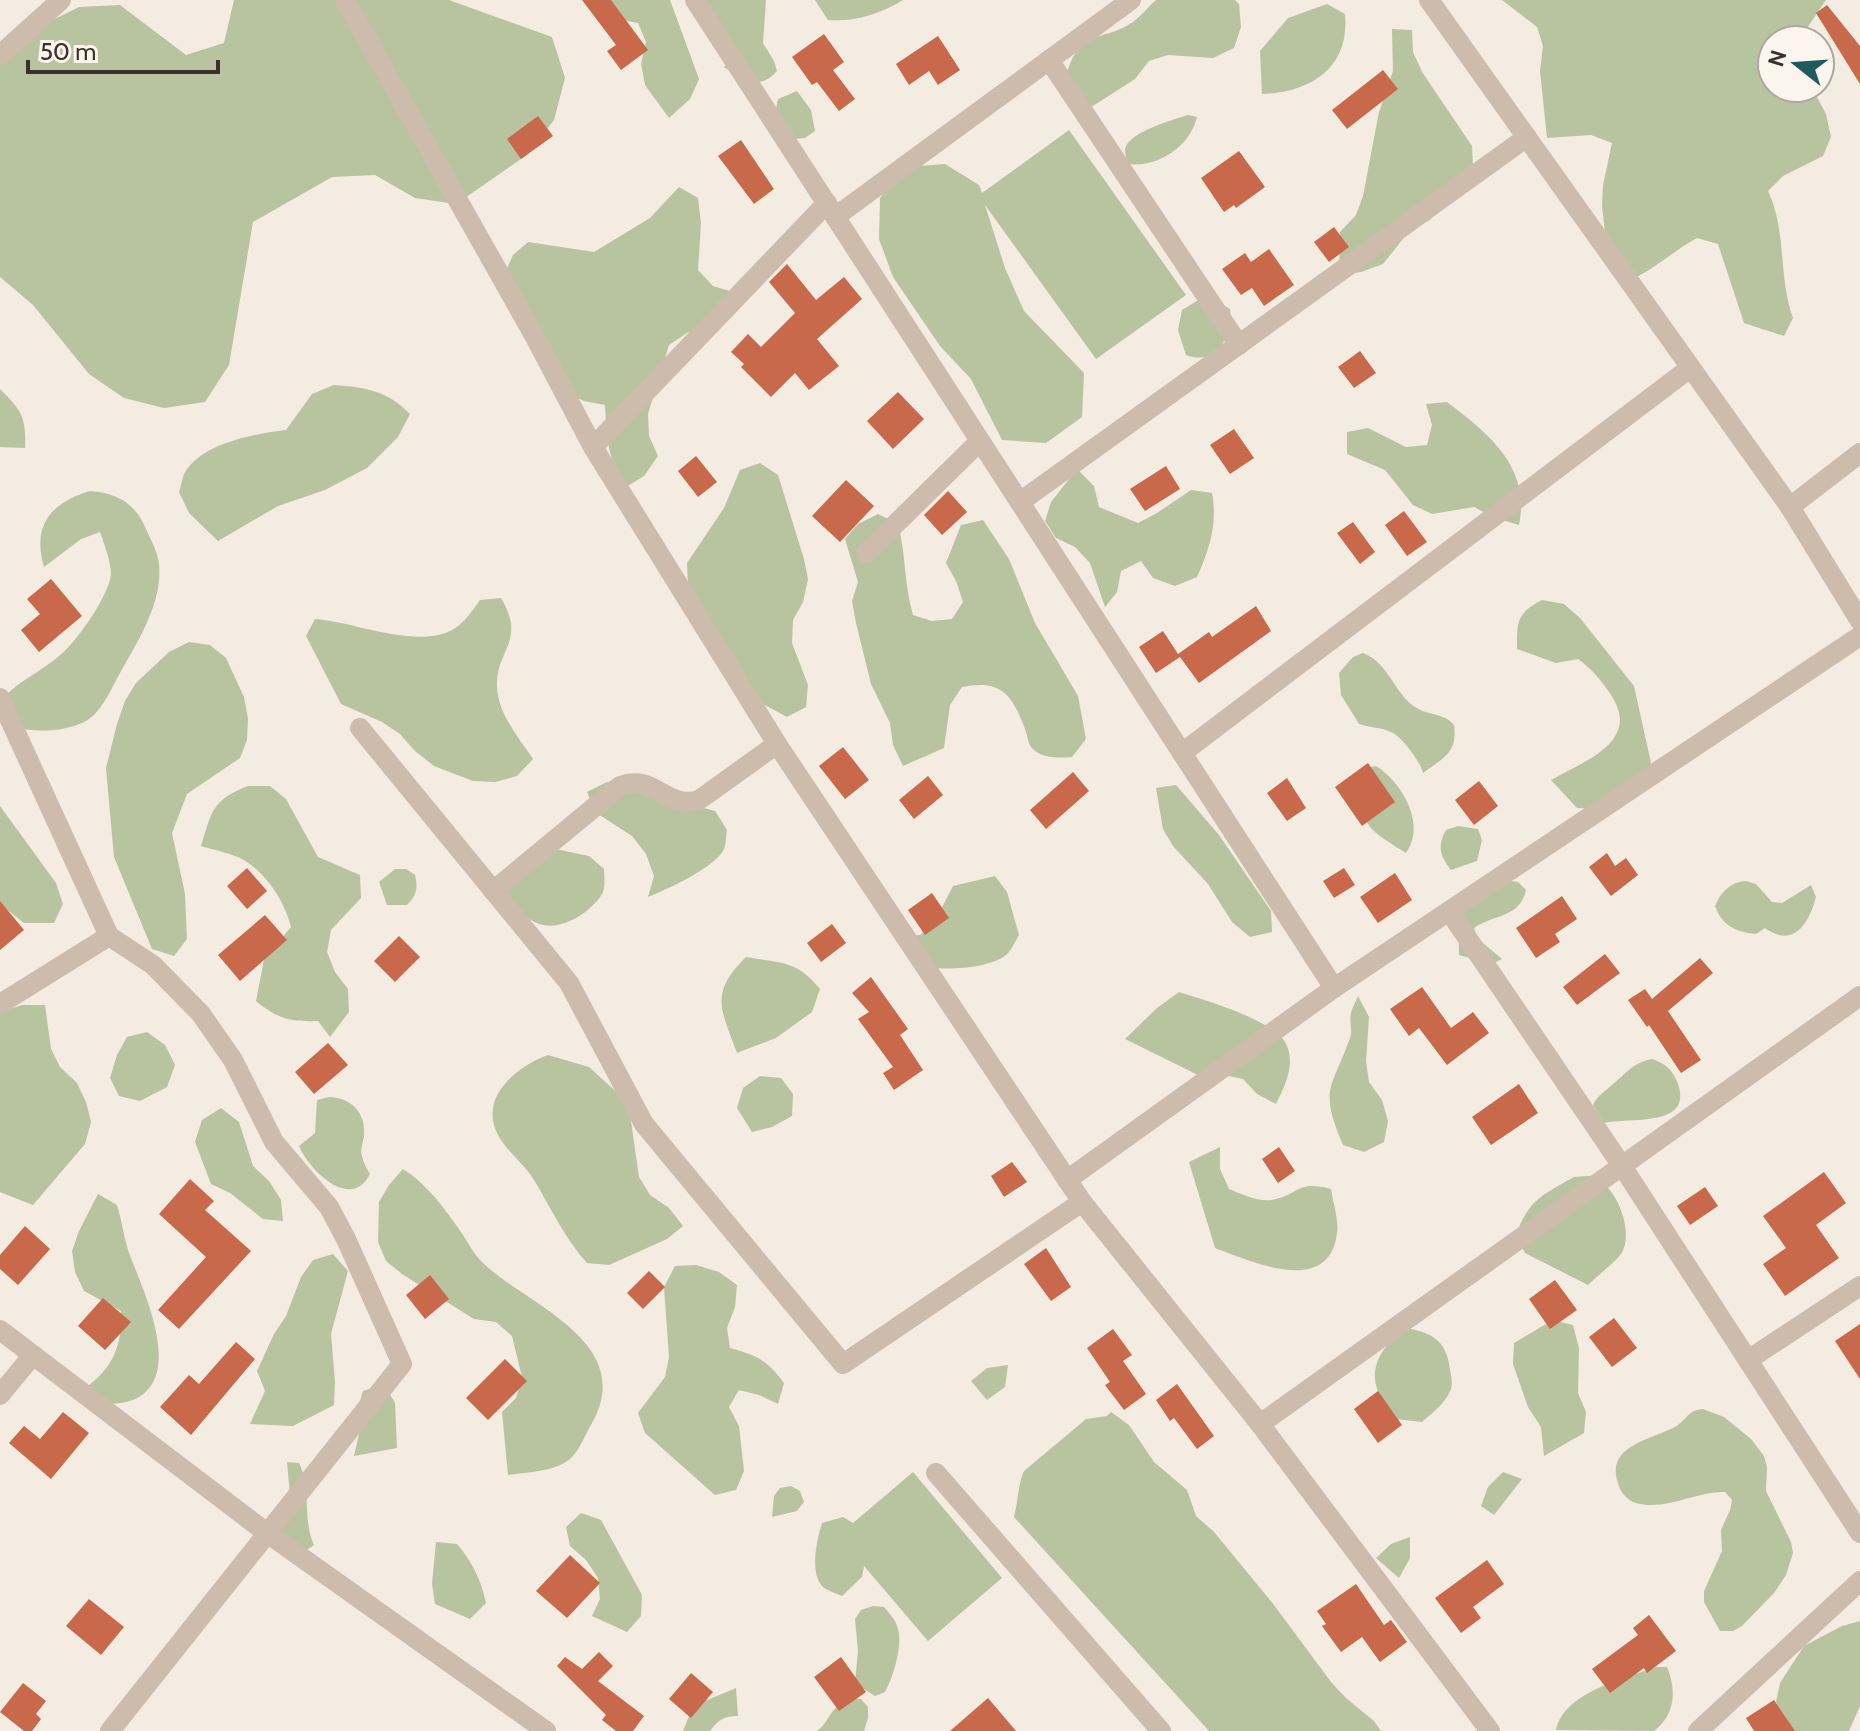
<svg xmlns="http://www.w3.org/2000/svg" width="1860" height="1731" font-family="Cabin,sans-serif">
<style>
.green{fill:#b8c4a0}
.building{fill:#c8694b}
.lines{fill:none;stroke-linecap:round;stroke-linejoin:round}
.minor{stroke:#cdbbac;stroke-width:20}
</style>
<rect width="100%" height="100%" fill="#f4ebe1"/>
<g class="green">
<polygon points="234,0 449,0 552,37 565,78 554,120 527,155 456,204 415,198 375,175 332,177 253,222 229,365 205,402 164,408 124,398 89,374 33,305 0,277 0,46 79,7 120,5 186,55 224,43"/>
<polygon points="609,0 670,0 699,79 690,99 669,118 645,85 641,64 646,42 638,23 617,19"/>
<path d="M701,0H766L763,43L774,61L777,71C759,92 742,79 724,67L732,59Z"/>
<path d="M815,0H903C880,14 855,22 828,20Z"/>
<path d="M1156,0H1235L1239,4L1241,27L1234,48L1213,58L1168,55L1149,61L1135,79L1085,111L1067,73C1081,27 1102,43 1133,22C1141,16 1148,7 1156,0Z"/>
<path d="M1502,0H1826L1799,40H1772V88H1812L1826,114L1831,137L1823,156L1783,176L1768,191C1787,231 1778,277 1793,318L1784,336L1744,323L1718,244L1697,238C1671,252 1651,273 1623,283L1609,268L1602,206L1603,185L1612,143L1591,135L1547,138L1540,71L1543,46L1537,27Z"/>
<path d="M1327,4L1345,14C1350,67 1312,92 1262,94L1260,51L1288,18Z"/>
<polygon points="1392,29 1412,30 1413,52 1422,72 1472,146 1473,168 1430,220 1410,230 1383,264 1361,272 1339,275 1340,232 1356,215 1363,196 1379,112 1393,71"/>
<polygon points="797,91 811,110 815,131 805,138 794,139 776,109 778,99"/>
<path d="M1188,115L1197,117C1190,147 1157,168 1128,164C1127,159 1125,155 1125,150C1127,132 1173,120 1188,115Z"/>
<polygon points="1069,130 1186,295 1096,359 985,205 1005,268 1024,311 1084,373 1082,417 1046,443 1002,440 971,379 940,346 893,277 879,239 880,198 905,167 945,164 979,185 982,193"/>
<path d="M679,187L698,198L701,223L698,270L713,286L733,292L728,315L687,333L669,345L648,414L649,436L658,456L644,476L626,487C607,458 607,439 605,405L584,401L565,392L504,275L513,255L528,242L594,252L650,218Z"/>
<path d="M1200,299L1220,303L1230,309C1234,335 1215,367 1186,355L1178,330L1182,310Z"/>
<path d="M334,385C365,387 388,391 410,414L398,437L367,468L325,490L278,506L218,541L189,513L179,492C181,487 182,479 184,474C201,443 254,434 286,430L312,394Z"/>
<path d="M0,389C22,411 26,417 25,448L0,447Z"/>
<path d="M1447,402C1489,434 1531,467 1519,525L1495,518L1474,507L1432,514L1413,505L1385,470L1347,454V432L1368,428L1406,447L1427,445L1432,425L1426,404Z"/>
<polygon points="760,463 778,475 804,559 808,579 803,602 793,620 792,643 808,685 806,707 787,717 750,697 688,585 687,563 724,508 740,470"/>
<path d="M1077,469L1094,486L1099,507L1138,523L1157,513L1191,490L1212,493C1218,524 1209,550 1197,577L1175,586L1153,578L1141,561L1121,571L1117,592L1105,607L1090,563L1075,547L1056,538L1045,521L1051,502Z"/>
<path d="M90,491C117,493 135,503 146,529C151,540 158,553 159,564C163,602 138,641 120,673C111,689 101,714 84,722C65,731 43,732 23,729L7,694C23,679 41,671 58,657C76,643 109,596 111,574C111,561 104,544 100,532L81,539L44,567C32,526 50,503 90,491Z"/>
<path d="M878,514L898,524C906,554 904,585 913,615L932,621L952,619L963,602L956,581L946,563L961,525L983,520L1009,559L1035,623L1078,696L1086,739L1072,757C1058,758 1041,759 1031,747C1028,743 1027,734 1025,729C1012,694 1001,679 962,687L950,705L944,748L903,766L893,745L890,723L871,684L856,623L852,601L858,582L845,539L858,524Z"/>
<path d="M501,598C527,642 495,650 497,687C498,714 519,738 533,759L517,776L495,782L473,781L434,766L415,751L400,734L382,722L341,704L306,636L315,619C355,622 413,648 450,631C463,625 472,611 480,600Z"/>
<path d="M1542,600L1564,604L1580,618L1634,686L1653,772L1601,809L1577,808L1551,780C1584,761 1642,742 1611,695C1601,680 1593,670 1578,659L1556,663L1517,649C1517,621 1516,614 1542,600Z"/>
<polygon points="189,642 210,645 226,658 244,697 248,719 247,740 240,758 187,794 172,833 185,894 187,939 174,956 152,949 114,857 106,768 117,724 125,701 136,683 169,652"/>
<path d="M1363,653C1390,664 1393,692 1415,707C1428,716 1443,712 1454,725C1458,753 1443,758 1423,773C1421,762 1401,736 1391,732C1381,727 1370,728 1359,724L1341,695L1339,673L1353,657Z"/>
<path d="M1376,766C1402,782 1427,825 1406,853C1355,821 1364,825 1365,768Z"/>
<path d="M607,782L715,811L727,830C726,835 726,844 724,849C716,867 666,890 648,897L654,876L646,854L632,836L595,812L587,792Z"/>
<polygon points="1176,785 1219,835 1271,911 1272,932 1250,937 1232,922 1208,884 1173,846 1163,829 1156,788"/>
<path d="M248,786H270L286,799L318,857L360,875L361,898L331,930L327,952L335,972L348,989L349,1012L330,1037L318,1021C290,1022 278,1019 256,1001L264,960L291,927C285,902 267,874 244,860C231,853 214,850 201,846C212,811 212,800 248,786Z"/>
<polygon points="0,806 56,883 63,904 54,923 24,923 0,904"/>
<path d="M1458,826L1478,829L1482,840L1477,861L1451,870C1440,856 1437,846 1446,830Z"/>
<path d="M546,847L589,856L604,869C604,877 606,887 602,894C589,915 554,936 531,920C519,913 509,896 501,886Z"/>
<path d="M395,869H406L415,875C418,888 417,895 407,905H387L379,882Z"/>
<path d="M995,876L1007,892L1019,935C1016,940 1013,947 1009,952C993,970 943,970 921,967L899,936L920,935L935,921L953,886Z"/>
<path d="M1497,879L1518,882L1526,890C1520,918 1494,914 1474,928L1477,938L1502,959L1492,964L1459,955C1460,940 1455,917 1465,903C1471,894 1488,886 1497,879Z"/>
<path d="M1746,881L1756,884L1772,902L1782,903L1811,885L1816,897C1809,923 1794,949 1765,928L1756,934C1736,932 1722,926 1715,906C1721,892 1730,882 1746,881Z"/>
<path d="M746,957C780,963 797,960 820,989L812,1012L776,1038L737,1053C721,1009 709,994 746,957Z"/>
<path d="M1179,992C1204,1000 1275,1020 1286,1044C1296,1064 1285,1086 1276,1104L1257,1094L1243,1079L1223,1075L1202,1077L1125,1039L1157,1008Z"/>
<path d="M1358,996L1369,1017L1366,1061L1369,1082L1382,1100L1388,1121L1384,1142L1364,1152L1343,1145C1319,1088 1331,1091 1350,1038C1353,1030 1349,1022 1351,1013C1352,1008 1356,1001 1358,996Z"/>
<polygon points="22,1005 45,1005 51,1049 60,1067 77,1083 86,1102 91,1122 85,1144 33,1205 0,1192 0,1012"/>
<polygon points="147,1032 165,1045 175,1065 167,1087 140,1101 119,1096 110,1078 117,1055 127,1037"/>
<path d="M548,1055L589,1067L621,1096L630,1114L639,1177L650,1195L669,1208L683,1226L667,1239L609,1265L587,1263C565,1239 551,1208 534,1180C524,1164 509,1153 499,1137C477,1099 515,1067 548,1055Z"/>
<path d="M1652,1059C1665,1063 1673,1070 1678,1084C1693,1128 1630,1117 1604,1123L1593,1105C1598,1095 1604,1092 1612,1085C1627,1073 1632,1063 1652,1059Z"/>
<polygon points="760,1076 781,1078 793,1094 792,1116 772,1127 752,1132 737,1108 743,1088"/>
<path d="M329,1097C352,1098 366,1113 364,1136C363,1143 360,1150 362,1156C363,1162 367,1169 370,1174C351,1212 309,1170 299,1146L315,1133L317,1100Z"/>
<polygon points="221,1108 239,1122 253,1166 269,1181 281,1200 283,1221 263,1219 230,1193 211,1184 195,1142 202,1120"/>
<path d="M1220,1147V1169L1229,1189C1241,1194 1258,1202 1272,1200C1301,1194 1296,1180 1331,1189C1333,1203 1339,1220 1337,1233C1329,1298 1251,1261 1215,1248L1189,1162Z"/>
<path d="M403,1169C428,1185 444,1208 461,1232C468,1242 473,1253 482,1262C527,1306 639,1342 591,1425C585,1435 580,1449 572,1457C557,1472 528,1472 508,1475L502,1412L516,1398L522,1377L512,1336L496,1322L474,1319L402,1274L386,1261L378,1242L379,1202L389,1185Z"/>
<path d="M1574,1177C1579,1177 1589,1175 1593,1177C1617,1185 1635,1233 1621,1254C1612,1265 1598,1275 1588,1285L1525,1253L1516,1235C1528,1200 1544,1194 1574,1177Z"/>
<path d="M98,1194L117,1205C122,1221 124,1238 129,1253C143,1290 186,1378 133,1400C124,1403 112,1405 103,1403C93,1402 82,1399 72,1396C108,1376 123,1352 121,1311L84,1291L75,1272L72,1251L79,1231Z"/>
<polygon points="333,1254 348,1271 331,1334 335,1382 334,1405 293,1426 250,1424 265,1391 257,1371 274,1334 286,1316 301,1277 313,1260"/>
<path d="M696,1265L719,1272L737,1285L735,1307L727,1328L730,1348C757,1355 768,1361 784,1383L778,1404L759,1395L739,1390L729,1407L739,1426L744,1471L736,1490L715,1495L645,1433L638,1413L665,1377L669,1357L664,1287L675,1266Z"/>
<polygon points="1553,1320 1573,1325 1579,1348 1578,1393 1586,1412 1584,1433 1544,1456 1541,1427 1528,1407 1513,1364 1514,1343"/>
<path d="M1406,1328C1433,1333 1447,1341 1450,1370C1451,1376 1453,1384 1451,1389C1446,1403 1432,1413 1422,1422L1396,1419C1365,1385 1368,1356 1406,1328Z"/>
<polygon points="1008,1365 1005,1387 987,1400 971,1381 987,1368"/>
<polygon points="384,1384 395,1403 397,1448 354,1456 359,1434 357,1412 363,1391"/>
<path d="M1703,1409L1724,1417L1751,1439L1764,1456L1767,1467L1766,1491L1791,1542L1793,1553L1786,1575L1774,1593L1742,1626L1733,1631H1720L1704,1602V1591L1722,1551L1721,1530L1730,1510L1732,1500L1725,1492C1695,1491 1663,1513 1633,1502C1625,1498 1620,1491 1618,1483C1604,1443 1658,1439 1678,1425C1688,1417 1689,1410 1703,1409Z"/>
<path d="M1111,1412L1129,1425L1154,1462L1187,1490L1196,1516L1214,1532L1274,1605L1331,1682L1346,1698L1374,1721L1381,1731H1209L1014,1517C1018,1502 1018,1484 1024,1471L1086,1419L1107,1416Z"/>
<path d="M287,1462L299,1463C312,1489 302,1519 314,1545L305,1551L278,1541L290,1495Z"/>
<path d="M913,1472L1002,1578L928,1641L864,1566L862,1577L842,1596C836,1593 828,1591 823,1587C809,1574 817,1539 822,1523L843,1517L853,1523Z"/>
<polygon points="1503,1472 1522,1479 1494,1515 1481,1506 1488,1487"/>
<polygon points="791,1486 800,1491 804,1502 797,1511 772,1517 774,1496 780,1488"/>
<polygon points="581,1513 601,1520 642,1595 641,1616 627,1632 592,1616 600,1599 598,1578 586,1560 570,1546 566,1527"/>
<polygon points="1410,1537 1410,1558 1399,1578 1376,1558 1391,1544"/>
<path d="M436,1542L457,1544C473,1563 481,1580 486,1603L470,1619L435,1604L432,1584Z"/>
<path d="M873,1606L884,1607C890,1614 896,1620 898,1629C903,1646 893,1677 885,1692L875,1696L855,1683L858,1651L855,1619L861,1610Z"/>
<polygon points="1860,1621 1860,1706 1849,1731 1789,1731 1776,1702 1780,1683 1804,1646 1842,1626"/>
<path d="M1656,1667H1667C1677,1691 1675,1715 1654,1731L1556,1730C1564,1692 1624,1679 1656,1667Z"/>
<path d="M736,1688L738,1716C724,1716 718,1720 710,1731H683L693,1706Z"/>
<path d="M850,1699H861L868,1707V1718L864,1731H817C830,1722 828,1708 850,1699Z"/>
</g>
<g class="building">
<polygon points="582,0 611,0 648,50 621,70 607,51 616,45"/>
<polygon points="1827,5 1860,46 1860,84 1816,13"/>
<polygon points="824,34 844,62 833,70 855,99 839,111 817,82 812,85 792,57"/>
<polygon points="938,36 960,70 938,85 929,71 909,85 896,64"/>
<polygon points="1383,70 1398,89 1347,129 1332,110"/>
<polygon points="538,116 553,136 521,159 507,139"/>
<polygon points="741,140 774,189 754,204 718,156"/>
<polygon points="1239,151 1265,187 1236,208 1234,205 1224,212 1201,178"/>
<polygon points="1334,227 1349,247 1329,262 1314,242"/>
<polygon points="1269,249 1294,285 1264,306 1252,288 1241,295 1222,269 1245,253 1251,262"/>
<polygon points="787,264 816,300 844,277 862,299 817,339 839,366 809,390 795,373 771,397 741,367 744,364 731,352 748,334 761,347 795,313 769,282"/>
<polygon points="1360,351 1376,373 1354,388 1338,367"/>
<polygon points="898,392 924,419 893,449 867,421"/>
<polygon points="1234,429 1254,458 1230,474 1210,445"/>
<polygon points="696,456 717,482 698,497 678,471"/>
<polygon points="1166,466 1180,489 1145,511 1130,489"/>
<polygon points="846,480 874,506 840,542 812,516"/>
<polygon points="948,491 967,512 942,535 924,515"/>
<polygon points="1404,511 1427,542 1407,556 1385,525"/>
<polygon points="1353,522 1375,552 1360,564 1337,533"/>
<polygon points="51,579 82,616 39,652 21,630 40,614 27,599"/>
<polygon points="1256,606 1271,631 1199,683 1180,657 1156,673 1139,647 1163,631 1178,654 1209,632 1212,637"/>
<polygon points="843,747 869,780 845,799 819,766"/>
<polygon points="1368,763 1395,802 1362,826 1335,787"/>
<polygon points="1073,772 1089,791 1046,829 1030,810"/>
<polygon points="928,776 943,795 914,819 899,800"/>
<polygon points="1287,778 1306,808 1287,821 1267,793"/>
<polygon points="1479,781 1498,806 1474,825 1455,800"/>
<polygon points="1607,853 1615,866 1626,858 1638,875 1611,896 1589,867"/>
<polygon points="247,868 267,891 247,909 227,886"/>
<polygon points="1344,868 1355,885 1334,898 1323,881"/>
<polygon points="1395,873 1412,900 1378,923 1360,897"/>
<polygon points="932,893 949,918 925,935 908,910"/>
<polygon points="1562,896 1577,919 1555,934 1560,942 1536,958 1516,928"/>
<polygon points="0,901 24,930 0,950"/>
<polygon points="265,915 287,940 240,981 218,955"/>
<polygon points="832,924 846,943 821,962 807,943"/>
<polygon points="399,936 420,957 395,982 374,961"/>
<polygon points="1605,954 1620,973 1577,1005 1563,987"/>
<polygon points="1700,958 1713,973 1668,1011 1701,1060 1681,1073 1649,1025 1647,1027 1628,1000 1645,989 1652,999"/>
<polygon points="871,977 908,1029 900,1035 923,1070 894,1090 883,1073 893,1067 858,1019 869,1012 852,993"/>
<polygon points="1422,987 1451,1028 1473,1012 1489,1033 1447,1065 1419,1028 1409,1036 1390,1009"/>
<polygon points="328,1043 348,1065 314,1094 295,1072"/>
<polygon points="1519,1084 1538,1113 1491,1145 1472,1117"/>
<polygon points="1279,1147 1295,1171 1278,1183 1262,1159"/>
<polygon points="1012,1162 1027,1182 1004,1197 991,1176"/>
<polygon points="1824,1172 1846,1203 1816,1225 1839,1258 1785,1296 1763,1264 1786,1248 1763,1216"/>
<polygon points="190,1179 214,1201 205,1210 251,1251 179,1329 158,1310 206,1257 159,1214"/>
<polygon points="1705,1187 1718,1206 1690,1225 1677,1206"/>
<polygon points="25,1226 50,1249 18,1285 0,1269 0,1255"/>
<polygon points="1046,1248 1071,1287 1051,1301 1024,1264"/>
<polygon points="649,1271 665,1287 643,1309 627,1293"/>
<polygon points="430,1275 449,1299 425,1319 406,1295"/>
<polygon points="1555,1280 1577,1310 1550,1329 1529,1299"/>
<polygon points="103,1298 131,1322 105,1350 78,1326"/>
<polygon points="1614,1318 1637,1348 1612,1367 1589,1337"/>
<polygon points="1860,1324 1860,1379 1835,1341"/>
<polygon points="1113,1329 1132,1355 1123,1361 1146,1394 1124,1410 1105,1385 1110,1382 1087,1348"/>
<polygon points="236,1342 255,1359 191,1435 160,1407 189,1375 199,1384"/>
<polygon points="505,1359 527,1381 488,1420 466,1398"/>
<polygon points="1177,1384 1214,1436 1197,1449 1174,1418 1170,1421 1156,1400"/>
<polygon points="1378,1391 1402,1425 1378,1443 1354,1409"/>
<polygon points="63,1412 89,1433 51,1479 9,1443 24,1426 40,1439"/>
<polygon points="570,1555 600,1583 567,1618 536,1591"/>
<polygon points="1487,1560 1504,1584 1473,1607 1481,1618 1461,1633 1435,1598"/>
<polygon points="1356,1584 1384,1625 1391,1620 1407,1642 1380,1662 1362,1637 1341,1652 1322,1626 1326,1624 1317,1611"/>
<polygon points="89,1599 124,1627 101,1655 66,1626"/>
<polygon points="1649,1615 1676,1651 1647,1673 1644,1668 1610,1693 1592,1669 1638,1635 1633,1628"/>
<polygon points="599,1652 613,1666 598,1681 644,1716 633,1731 616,1731 602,1720 606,1715 557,1666 565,1657 582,1669"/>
<polygon points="841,1657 866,1692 839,1711 814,1677"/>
<polygon points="691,1673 713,1692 691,1718 669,1699"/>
<polygon points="23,1683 46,1701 36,1714 41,1719 32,1731 24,1731 0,1712"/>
<polygon points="988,1698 1016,1731 950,1731"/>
<polygon points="1774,1700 1784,1715 1795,1731 1754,1731 1746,1718"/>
</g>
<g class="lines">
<g class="minor">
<polyline points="345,0 535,337 593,447 777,744 1082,1202 1260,1424 1490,1731"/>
<polyline points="695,0 1334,988"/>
<polyline points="1429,0 1790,507 1860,621"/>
<polyline points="0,55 61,0"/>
<polyline points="1049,60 1239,345"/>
<polyline points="835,217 1131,0"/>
<polyline points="593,447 827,203"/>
<polyline points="1020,502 1527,137"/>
<polyline points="1790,507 1860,453"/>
<polyline points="866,553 980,441"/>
<polyline points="0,698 109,936 0,1004"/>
<polyline points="360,728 569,983 644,1124 843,1364 1082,1202"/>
<polyline points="1182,753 1690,368"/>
<path d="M493,891L620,786C655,773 665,810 699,800L777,744"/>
<polyline points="1449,911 1622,1166 1860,1533"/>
<polyline points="109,936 153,965 201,1014 233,1060 274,1142 329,1207 346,1239 402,1364 110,1731"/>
<polyline points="1067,1180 1334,988 1860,636"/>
<polyline points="0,1330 263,1530 546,1731"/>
<polyline points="1748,1360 1860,1286"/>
<polyline points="0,1395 33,1355"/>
<polyline points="1260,1424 1860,996"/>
<polyline points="936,1473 1161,1731"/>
<polyline points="1698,1731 1860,1581"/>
</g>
</g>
<g transform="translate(1796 64) rotate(287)"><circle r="38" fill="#fbf5ee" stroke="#aea6a0" stroke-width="2"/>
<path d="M0-6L14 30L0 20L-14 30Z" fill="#1f5a5e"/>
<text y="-12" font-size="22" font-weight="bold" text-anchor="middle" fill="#3b302b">N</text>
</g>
<path d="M28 60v12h190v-12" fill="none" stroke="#3b302b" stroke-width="4"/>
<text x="40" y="60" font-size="24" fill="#3b302b" stroke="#fbf5ee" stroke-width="6" paint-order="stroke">50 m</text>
</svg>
